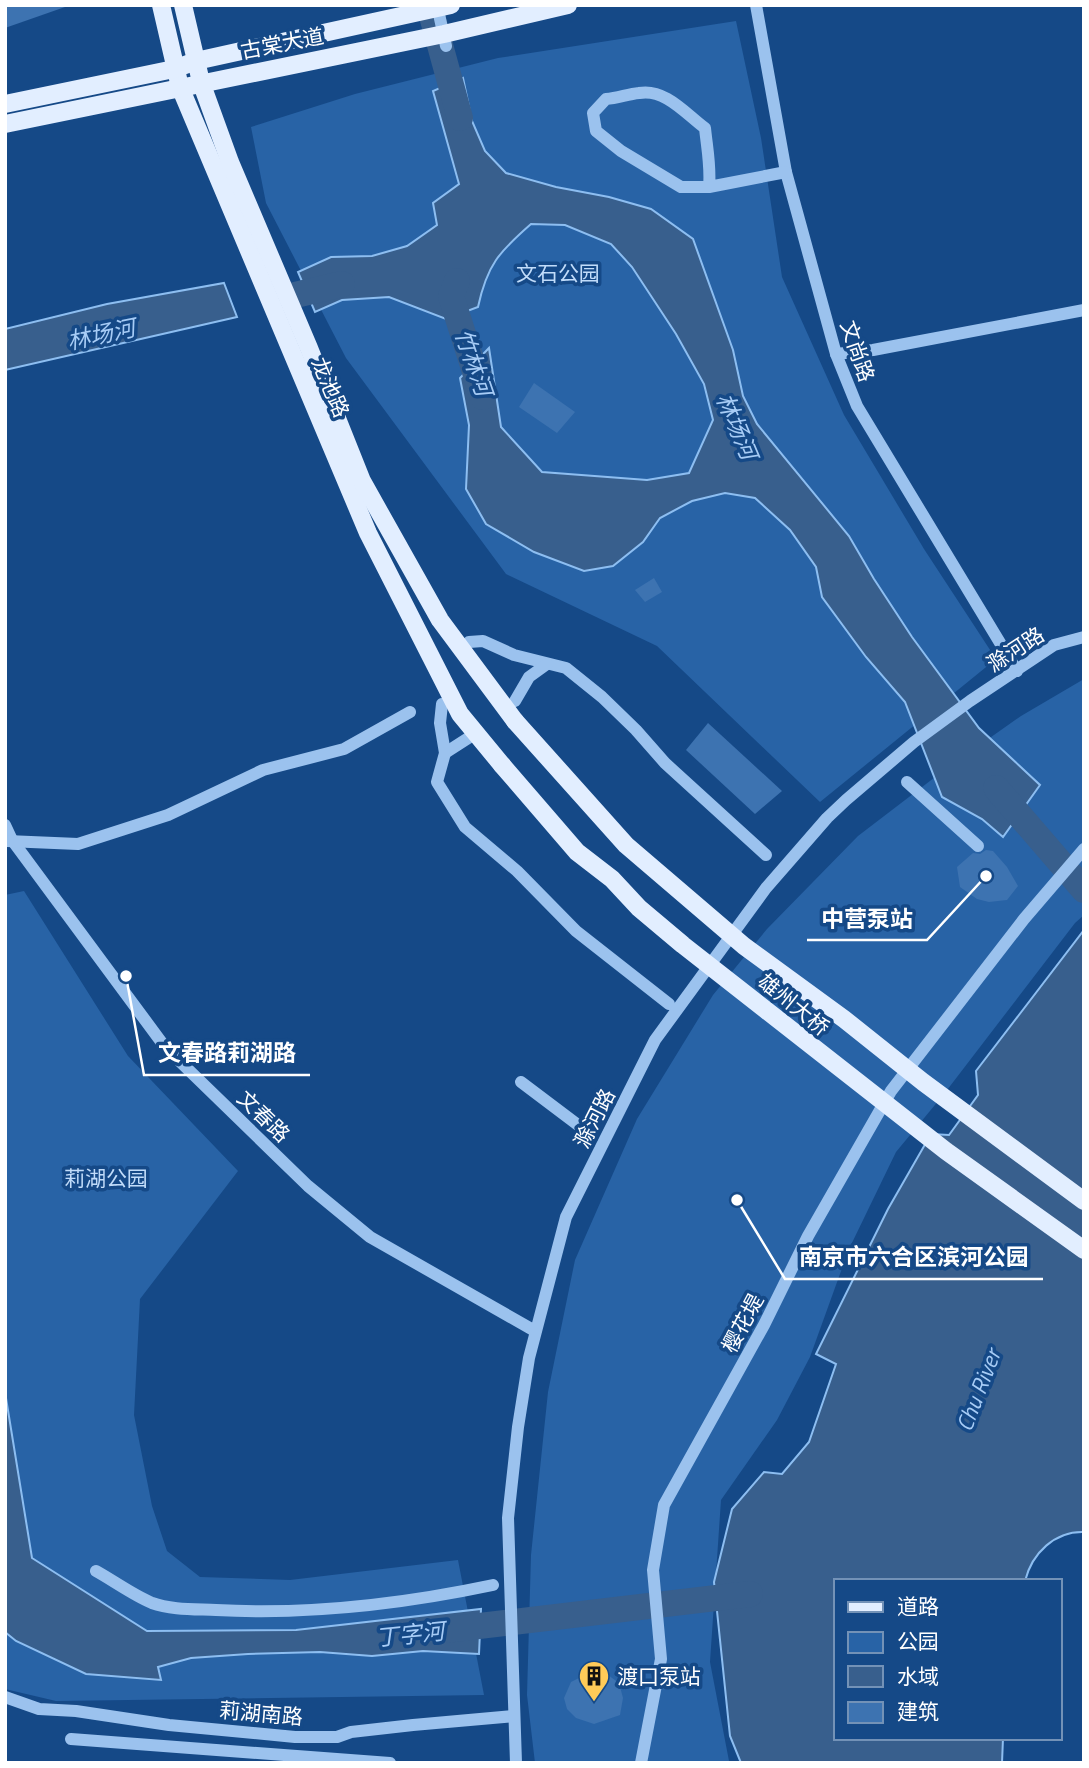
<svg xmlns="http://www.w3.org/2000/svg" width="1089" height="1768" font-family="'Titillium Web','Noto Sans SC',sans-serif">
<style>
.green{fill:#2863a6}
.water{fill:#385f8d;stroke:#8dbef1;stroke-width:2}
.lines{fill:none;stroke-linecap:round;stroke-linejoin:round}
.river{stroke:#385f8d;stroke-width:26}
.building{fill:#3d73b1}
.minor{stroke:#9bc2ee;stroke-width:12}
.major{stroke:#e2eeff;stroke-width:18}
.major-bridge{stroke:#e2eeff;stroke-width:18}
.labels{text-anchor:middle;dominant-baseline:central;stroke-width:7;stroke-linejoin:round;paint-order:stroke}
.street-label{font-size:21px;fill:#fff;stroke:#154987}
.park-label{font-size:21px;fill:#c1dcfa;stroke:#154987}
.poi-label{font-size:21px;fill:#fff;stroke:#154987;text-anchor:start}
.water-label{font-size:23px;font-style:italic;fill:#a7ccf6;stroke:#154987}
.leader{fill:none;stroke:#fff;stroke-width:2.5}
.callout-dot{fill:#fff;stroke:#154987;stroke-width:2.5}
.callout-label{font-size:23px;text-anchor:middle;font-weight:bold;fill:#fff;stroke:#154987;stroke-width:7;stroke-linejoin:round;paint-order:stroke}
</style>
<rect width="100%" height="100%" fill="#154987"/>
<g class="green">
<polygon points="736,21 761,138 782,277 844,415 924,549 996,659 820,802 657,646 506,574 346,358 266,203 251,127 355,94 498,58"/>
<polygon points="1084,679 1084,915 1075,923 944,1094 896,1152 849,1249 810,1357 777,1420 721,1500 710,1662 729,1761 728,1763 535,1763 527,1695 531,1555 548,1392 575,1260 637,1119 713,995 767,929 858,836 943,771 1021,716"/>
<polygon points="24,891 128,1056 238,1171 140,1299 134,1415 152,1506 167,1551 200,1577 290,1580 458,1560 484,1695 56,1701 5,1689 5,895"/>
</g>
<g class="water">
<path d="M463,78L472,121L485,151L506,173L556,187L609,197L651,209L693,239L733,350L743,396L757,424L849,536L874,579L912,637L979,728L1040,785L1003,837L982,819L942,797L905,702L866,657L822,597L816,567L790,530L755,498L725,493L692,501L660,518L643,542L613,566L584,571L534,552L486,524L466,489L469,425L460,378L489,348L501,427L542,472L647,480L689,473L713,420L704,384L676,334L632,267L611,244L565,225L531,224C499,252 487,265 478,307L446,319L389,297L342,300L315,312L298,272L331,257L372,256L407,246L437,225L433,203L459,184L433,91Z"/>
<polygon points="224,283 237,317 5,370 5,329 107,304"/>
<path d="M1084,930V1532C1055,1531 1032,1553 1025,1581H835V1738H1003L1002,1763H741L730,1736L714,1582L732,1509L764,1472L782,1474L809,1442L836,1364L816,1354L888,1209L931,1134L949,1135L978,1095L976,1071Z"/>
<polygon points="5,1392 32,1558 147,1631 296,1630 481,1609 479,1654 423,1651 372,1656 320,1652 248,1654 191,1658 158,1667 161,1680 86,1674 16,1641 5,1632"/>
</g>
<g class="lines">
<g class="river">
<polyline points="429,5 460,118"/>
<polyline points="457,281 451,296 483,397"/>
<polyline points="291,296 342,284"/>
<polyline points="996,788 1084,890"/>
<polyline points="445,1630 750,1594"/>
</g>
</g>
<g class="building">
<polygon points="5,5 65,5 65,7 5,28"/>
<polygon points="534,383 575,412 557,433 519,407"/>
<polygon points="654,578 662,592 645,602 635,590"/>
<polygon points="708,723 782,791 755,814 686,750"/>
<polygon points="986,850 993,851 1007,867 1018,886 1007,900 989,902 977,899 960,887 957,867 973,853 980,854"/>
<polygon points="589,1673 608,1675 619,1683 623,1698 620,1715 594,1724 576,1718 567,1709 564,1698 571,1682"/>
</g>
<g class="lines">
<g class="minor">
<polyline points="437,5 446,46"/>
<polyline points="756,5 786,172 836,354 857,406 1017,671"/>
<path d="M709,187C711,167 707,148 705,128C686,114 665,88 639,93C628,94 618,98 606,99L593,113L596,131L621,151L681,187H709L786,172"/>
<polyline points="836,354 873,350 1084,310"/>
<polyline points="469,642 483,641 514,655 566,668 602,697 636,730 665,763 766,855"/>
<polyline points="515,701 529,677 547,664"/>
<polyline points="442,704 440,723 445,753 437,782 465,827 517,871 576,931 669,1004"/>
<polyline points="445,753 473,735"/>
<polyline points="907,782 978,846"/>
<polyline points="5,825 12,840 165,1047 308,1186 370,1237 535,1331"/>
<polyline points="7,841 78,844 168,815 263,770 344,749 410,712"/>
<polyline points="521,1082 578,1125"/>
<path d="M96,1571C114,1581 133,1595 152,1603C171,1610 196,1609 216,1610C308,1615 403,1604 493,1585"/>
<polyline points="5,1697 39,1709 76,1711 169,1725 295,1737 337,1737 351,1732 413,1725 514,1716"/>
<polyline points="71,1739 390,1763"/>
<polyline points="516,1763 508,1518 518,1427 529,1358 566,1217 655,1040 766,888 827,818 846,800 914,742 970,701 1054,645 1084,637"/>
<polyline points="641,1763 661,1659 653,1570 664,1505 764,1325 808,1236 891,1091 1024,919 1084,849"/>
</g>
<g class="major">
<polyline points="161,5 180,87 368,533 460,714 502,765"/>
<polyline points="183,5 201,82 230,162 309,348 362,481 440,620 515,721"/>
<polyline points="5,104 174,69 196,61 451,5"/>
<polyline points="5,124 444,34 568,5"/>
</g>
<g class="major-bridge">
<polyline points="515,721 626,845 744,946 844,1019 923,1082 1084,1201"/>
<polyline points="502,765 577,852 612,879 639,908 683,945 946,1151 1084,1250"/>
</g>
</g>
<defs>
<g id="building-pin" transform="scale(1.575)"><path d="M0 17L-7.5 6A9.5 9.5 0 1 1 7.5 6Z" fill="#ffcb58" stroke="#154987"/><path d="M-4-6H4V6H1V3H-1V6H-4ZM-2.5-4.3h1.7v1.8h-1.7ZM.8-4.3h1.7v1.8H.8ZM-2.5-1h1.7V.8h-1.7ZM.8-1h1.7V.8H.8Z" fill="#111"/></g>
</defs>
<g fill-rule="evenodd">
<use href="#building-pin" x="594" y="1676"/>
</g>
<g class="labels">
<g class="street-label">
<text transform="translate(282 43) rotate(-11)">古棠大道</text>
<text transform="translate(858 351) rotate(71)">文尚路</text>
<text transform="translate(331 387) rotate(67)">龙池路</text>
<text transform="translate(1015 649) rotate(-33)">滁河路</text>
<text transform="translate(794 1004) rotate(39)">雄州大桥</text>
<text transform="translate(264 1116) rotate(44)">文春路</text>
<text transform="translate(594 1118) rotate(-63)">滁河路</text>
<text transform="translate(742 1323) rotate(-62)">樱花堤</text>
<text transform="translate(261 1713) rotate(5)">莉湖南路</text>
</g>
<g class="park-label">
<text x="558" y="273">文石公园</text>
<text x="106" y="1178">莉湖公园</text>
</g>
<g class="poi-label">
<text x="617" y="1676">渡口泵站</text>
</g>
<g class="water-label">
<text transform="translate(101 334) rotate(-12)">林场河</text>
<text transform="translate(474 362) rotate(71)">竹林河</text>
<text transform="translate(737 426) rotate(67)">林场河</text>
<text transform="translate(978 1390) rotate(-69)">Chu River</text>
<text transform="translate(410 1634) rotate(-6)">丁字河</text>
</g>
</g>
<path class="leader" d="M986 876L927 940H807M126 976L144 1075H310M737 1200L785 1279H1043"/>
<g class="callout-dot">
<circle cx="986" cy="876" r="7"/>
<circle cx="126" cy="976" r="7"/>
<circle cx="737" cy="1200" r="7"/>
</g>
<g class="callout-label">
<text x="867" y="927">中营泵站</text>
<text x="227" y="1061">文春路莉湖路</text>
<text x="914" y="1265">南京市六合区滨河公园</text>
</g>
<rect width="1089" height="1768" fill="none" stroke="#ffffff" stroke-width="14"/>
<rect x="834" y="1579" width="228" height="161" fill="#154987" stroke="#7392b7" stroke-width="2"/>
<rect x="848" y="1602" width="35" height="10" fill="#e2eeff" stroke="#7392b7" stroke-width="2"/>
<text x="897" y="1614" font-size="21" fill="#ffffff">道路</text>
<rect x="848" y="1632" width="35" height="21" fill="#2863a6" stroke="#7392b7" stroke-width="2"/>
<text x="897" y="1649" font-size="21" fill="#ffffff">公园</text>
<rect x="848" y="1666" width="35" height="21" fill="#385f8d" stroke="#7392b7" stroke-width="2"/>
<text x="897" y="1684" font-size="21" fill="#ffffff">水域</text>
<rect x="848" y="1702" width="35" height="21" fill="#3d73b1" stroke="#7392b7" stroke-width="2"/>
<text x="897" y="1719" font-size="21" fill="#ffffff">建筑</text>
</svg>
